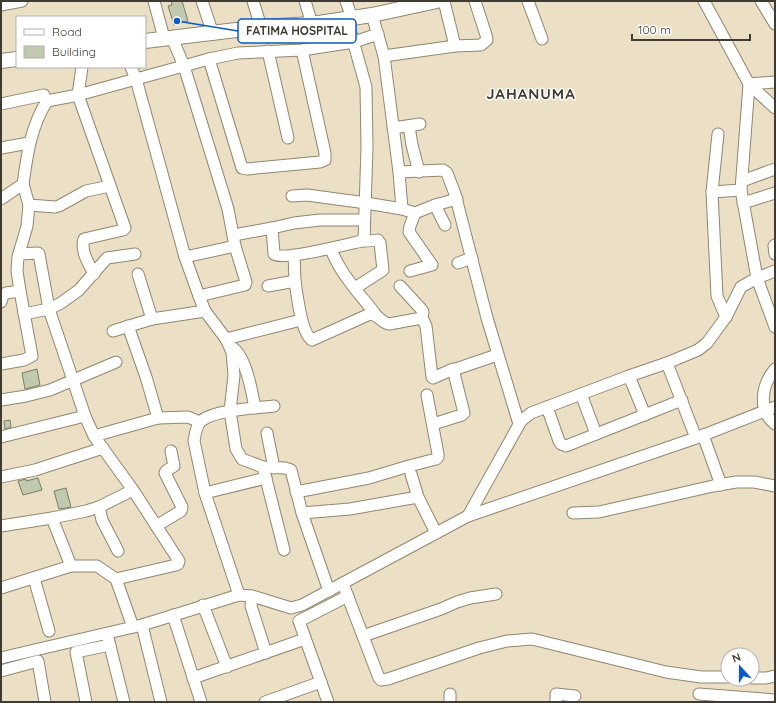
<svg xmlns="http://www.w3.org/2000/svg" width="776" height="703" font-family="Quicksand,sans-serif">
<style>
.building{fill:#c1c9af;stroke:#787f67}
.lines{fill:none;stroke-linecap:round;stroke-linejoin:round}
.minor-casing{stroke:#91876f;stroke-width:13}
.major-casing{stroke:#91876f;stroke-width:16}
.minor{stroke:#fff;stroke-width:11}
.major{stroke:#fff;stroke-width:14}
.labels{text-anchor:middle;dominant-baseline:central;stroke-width:3;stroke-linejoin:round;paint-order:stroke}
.district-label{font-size:15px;font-weight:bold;letter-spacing:1px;fill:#413c32;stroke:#fff}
.leader{fill:none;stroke:#095cc5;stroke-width:1.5}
.callout-dot{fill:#095cc5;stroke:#fff;stroke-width:1.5}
.callout{fill:#fff;stroke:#095cc5;stroke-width:1.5}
.callout-label{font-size:12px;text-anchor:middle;font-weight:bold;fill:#413c32}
</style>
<rect width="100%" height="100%" fill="#ebdfc5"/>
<g class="building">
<polygon points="171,1 182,1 188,21 174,25 168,6 172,5"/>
<polygon points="37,369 40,385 25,389 22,373"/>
<polygon points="10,420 11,427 5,429 4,421"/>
<polygon points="38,478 42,490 23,495 18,481 26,479 26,481"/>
<polygon points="66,488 71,507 59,509 54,491"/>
</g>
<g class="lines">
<g class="minor-casing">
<g id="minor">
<polyline points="154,1 164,38"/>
<polyline points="202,1 213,34"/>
<polyline points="253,1 261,27"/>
<polyline points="305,1 312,24"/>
<polyline points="346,1 352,18"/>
<polyline points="444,1 455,46"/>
<polyline points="528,1 542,39"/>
<polyline points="704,1 749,84 775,108"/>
<polyline points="761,1 775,24"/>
<polyline points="1,5 22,1"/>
<polyline points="372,15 384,56 399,172 402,209"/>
<polyline points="347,19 366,87 367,147 364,241"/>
<polyline points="172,38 184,66 228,209 235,246 246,282 245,285 199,296"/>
<polyline points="268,51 288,138"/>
<polyline points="384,56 455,46 481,45 487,40 486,35 475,1"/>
<polyline points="209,59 242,168 247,169 320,162 325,160 325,153 302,50"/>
<path d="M82,67L78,95L125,228L123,230L84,239C80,251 89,264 94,274"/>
<polyline points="131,67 136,79 185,257 199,296 205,311 226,339 232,352 234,375 230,411 236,449 242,459 263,467 285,468 291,470 302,513 329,591"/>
<polyline points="775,82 749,84 741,190 757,278 775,327"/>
<polyline points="1,104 44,95"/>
<polyline points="409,126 412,145 419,172"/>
<polyline points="393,128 420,124"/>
<polyline points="718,134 712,192 717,296 726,317"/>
<polyline points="1,148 29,143"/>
<polyline points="399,172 443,170 447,173 455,194 487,318 519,424"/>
<polyline points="742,181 775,169"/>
<polyline points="712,192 741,190"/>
<polyline points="292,196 307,195 366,203 402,209 415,213 435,205 457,199"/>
<path d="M1,199L23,184C27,155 31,126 47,101L78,95L209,59L238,53L302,50L354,42L378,34"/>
<polyline points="743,203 775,193"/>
<polyline points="29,205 55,207 59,206 86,191 110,186"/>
<polyline points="435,205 445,225"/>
<path d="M272,228L274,254C283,261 348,244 362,241C367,241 373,241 378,240L380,243L383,270L355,288"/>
<polyline points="234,235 272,228 294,223 320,220 364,220"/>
<polyline points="775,245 774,246 775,254"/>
<path d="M331,249C340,274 360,294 376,315"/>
<polyline points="19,254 38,253 39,254 49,309 85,416 94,436 133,490 179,561 178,564 176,565 116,579"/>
<polyline points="294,255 295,281"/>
<polyline points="185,257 235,246"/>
<polyline points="458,263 472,258"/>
<polyline points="410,271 432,265 409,232 410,226 415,213"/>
<polyline points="138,274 152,319 205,311"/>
<path d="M268,286L295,281C297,294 301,333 312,340L370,314C380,315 381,323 389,324L422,318L426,326L432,377L433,378L453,369L464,413L462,415L433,424"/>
<polyline points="400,286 422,310 423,312 422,318"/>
<polyline points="1,302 3,295 6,293 20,291"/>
<polyline points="24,314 49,309 61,303 79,290 107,258 135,254"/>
<polyline points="128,326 146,377 158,418"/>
<polyline points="113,331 152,319"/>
<polyline points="226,339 301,320"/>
<path d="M233,348C246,357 252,392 255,408"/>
<polyline points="667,363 696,438"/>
<polyline points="1,364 24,360 32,356 20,291 17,271 18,257 27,226 29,205 23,184"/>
<path d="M775,369C762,384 757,410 775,424"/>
<polyline points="453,370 497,355"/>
<polyline points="629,376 645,415"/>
<polyline points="581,394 596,434"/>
<polyline points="1,400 26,396 50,390 116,362"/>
<polyline points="547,407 559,441 561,444 566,446 682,400"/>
<polyline points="267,433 274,468"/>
<polyline points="703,435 721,485"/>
<polyline points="94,436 158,418 188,417 200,422"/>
<polyline points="1,437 85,416"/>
<polyline points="263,467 284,550"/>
<polyline points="411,474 418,497"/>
<polyline points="1,477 35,470 103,448"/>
<polyline points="296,492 369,478 409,466 436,459 438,457 438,454 427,395"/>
<polyline points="205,493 266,478"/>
<polyline points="99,507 102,520 118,551"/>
<polyline points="302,513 350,509 418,497 436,533"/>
<polyline points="573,513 599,512 713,486 736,482 754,482 775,486"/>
<polyline points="468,516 521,421 531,413 629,376 667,363 698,350 707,343 726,317 741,287 757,278 775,271"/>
<polyline points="52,518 71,566 97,566 116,579 133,627"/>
<polyline points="1,526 52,518 86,511 99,507 133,490"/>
<polyline points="156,526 181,511 182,507 165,473 166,471 174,466 171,451"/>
<polyline points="34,578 49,631"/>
<polyline points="343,584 379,678 381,680 388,679 479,648 507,641 532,639 666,672 701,677 728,677"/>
<polyline points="1,588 71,566"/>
<path d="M239,595L205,493L194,441C195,435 196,426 201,421C214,410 256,408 274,406"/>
<polyline points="252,596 251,606 266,653"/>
<polyline points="203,605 227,667"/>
<polyline points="173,615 201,702"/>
<polyline points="142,625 161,702"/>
<polyline points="363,636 441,609 457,602 470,598 496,594"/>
<polyline points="108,638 124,702"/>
<polyline points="1,658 142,625 239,595 252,596 291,608 302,605 468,516 696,438 775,407"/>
<polyline points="1,671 38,661 45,702"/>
<polyline points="193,678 305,639"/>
<polyline points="752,678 766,678 775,676"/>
<polyline points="699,694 775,700"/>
<polyline points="86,702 76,652 110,645"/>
<polyline points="265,702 321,682"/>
<polyline points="328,702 299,621 348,596"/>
<polyline points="450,702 450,694"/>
<polyline points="556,702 556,694 575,696"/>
</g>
</g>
<g class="major-casing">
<g id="major">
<polyline points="145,41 261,27 312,24 372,15 437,1"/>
<polyline points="1,61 17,59"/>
</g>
</g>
<use href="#minor" class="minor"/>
<use href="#major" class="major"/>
</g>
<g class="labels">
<g class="district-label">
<text x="531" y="93">JAHANUMA</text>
</g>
</g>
<path class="leader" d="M177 21L238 31"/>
<circle class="callout-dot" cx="177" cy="21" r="4"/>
<rect class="callout" x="238" y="19" width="118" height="24" rx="4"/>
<g class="callout-label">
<text x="297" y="35">FATIMA HOSPITAL</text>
</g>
<rect width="776" height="703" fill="none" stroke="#413c32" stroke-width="4"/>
<rect x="16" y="16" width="130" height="52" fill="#ffffff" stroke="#b3b1ad"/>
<rect x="24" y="29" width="20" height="6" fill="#ffffff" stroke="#b3b1ad"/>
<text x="52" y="36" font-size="12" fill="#413c32">Road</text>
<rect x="24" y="46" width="20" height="12" fill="#c1c9af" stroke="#b3b1ad"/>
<text x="52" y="56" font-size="12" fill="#413c32">Building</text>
<g transform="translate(740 667) rotate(339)"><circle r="19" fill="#ffffff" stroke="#b3b1ad"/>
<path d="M0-3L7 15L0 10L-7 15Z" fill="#095cc5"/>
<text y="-6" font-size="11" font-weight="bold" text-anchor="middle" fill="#413c32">N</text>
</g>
<path d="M632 34v6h118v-6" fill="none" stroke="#413c32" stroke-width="2"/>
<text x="638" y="34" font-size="12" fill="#413c32" stroke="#ffffff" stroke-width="3" paint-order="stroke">100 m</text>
</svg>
